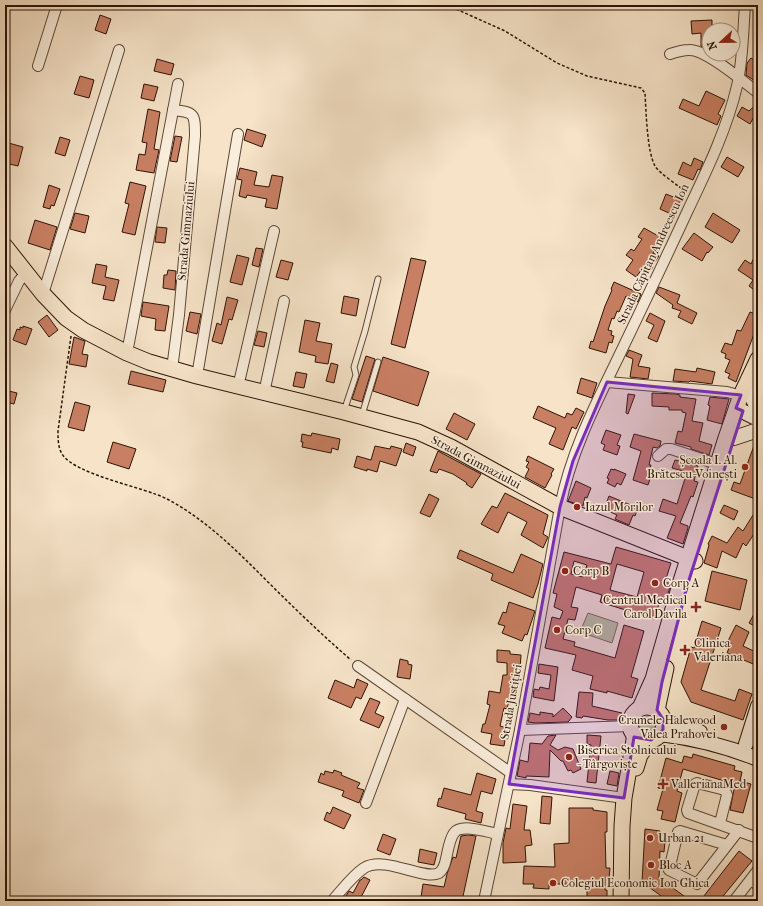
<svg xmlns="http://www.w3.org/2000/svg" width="763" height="906" font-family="'IM FELL French Canon',serif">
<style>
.green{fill:#bbc496;stroke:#746c4e}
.building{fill:#c87f63;stroke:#2c1305;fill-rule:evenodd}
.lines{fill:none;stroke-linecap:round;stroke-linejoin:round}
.lane-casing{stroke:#5e4736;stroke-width:7}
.street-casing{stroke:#5e4736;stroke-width:12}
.secondary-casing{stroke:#2c1305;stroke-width:16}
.primary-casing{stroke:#2c1305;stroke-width:17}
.path{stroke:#2c1305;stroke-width:1.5;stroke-dasharray:3 2;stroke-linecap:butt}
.lane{stroke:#f9eddb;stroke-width:5}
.street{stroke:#f9eddb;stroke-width:10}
.secondary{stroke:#f9eddb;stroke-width:14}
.primary{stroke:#f6e3c8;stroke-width:15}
.marked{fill:#7b2cbf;fill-opacity:0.2;stroke:#7b2cbf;stroke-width:3;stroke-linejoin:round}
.poi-dot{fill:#8f2418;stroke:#f9eddb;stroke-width:1.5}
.labels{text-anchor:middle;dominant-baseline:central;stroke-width:3;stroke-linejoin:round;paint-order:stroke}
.street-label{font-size:12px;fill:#2c1305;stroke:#f9eddb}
.poi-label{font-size:12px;fill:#2c1305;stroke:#f9eddb;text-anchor:start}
</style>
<rect width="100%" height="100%" fill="#f6e3c8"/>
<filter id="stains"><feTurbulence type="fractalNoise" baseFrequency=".005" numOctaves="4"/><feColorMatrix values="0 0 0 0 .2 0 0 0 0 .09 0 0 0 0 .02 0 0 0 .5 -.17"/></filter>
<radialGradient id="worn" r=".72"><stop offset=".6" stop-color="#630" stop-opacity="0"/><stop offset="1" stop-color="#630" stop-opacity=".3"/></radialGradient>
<g class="green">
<polygon points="588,613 618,623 612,643 580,632"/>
<circle cx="647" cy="723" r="9"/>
</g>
<g class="building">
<polygon points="100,15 111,19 106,34 95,30"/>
<polygon points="712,20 712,30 709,30 709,50 701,46 701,33 692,34 691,21"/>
<polygon points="751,58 758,62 758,83 746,75 747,63"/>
<polygon points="157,59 174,64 171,75 154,71"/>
<polygon points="80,76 94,80 89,98 74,94"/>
<polygon points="144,84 158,87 154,101 141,98"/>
<polygon points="706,91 725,100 718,114 721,116 717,125 679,108 683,99 699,106"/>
<polygon points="758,103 758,109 750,124 737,116 742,107 749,111"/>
<polygon points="148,109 160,112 154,149 159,150 154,173 136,170 139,154 145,155 147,143 142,142"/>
<polygon points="247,129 266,135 262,147 244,140"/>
<polygon points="175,136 182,137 177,162 170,161"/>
<polygon points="60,137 70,140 65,156 55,153"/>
<polygon points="5,142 23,147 18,166 5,163"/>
<polygon points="727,157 744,167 738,177 721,167"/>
<polygon points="694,158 703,162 700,170 698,169 693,180 678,174 683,162 691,166"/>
<polygon points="240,168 257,172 254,185 269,187 272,175 283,177 277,209 265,207 267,199 247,195 246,198 239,196 242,180 237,179"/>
<polygon points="130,182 146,186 135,235 122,232 129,204 125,203"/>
<polygon points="49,185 60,189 54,206 51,205 50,209 43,207"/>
<polygon points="666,194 681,200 677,209 675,208 671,214 660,209"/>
<polygon points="75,213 89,216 85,233 70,229"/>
<polygon points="713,213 740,230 732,243 705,227"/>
<polygon points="35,220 57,227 50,250 28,243"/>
<polygon points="157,227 167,228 165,243 155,242"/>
<polygon points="644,228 662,238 653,253 659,256 652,266 653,267 648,273 643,268 636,277 626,270 633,260 626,255 631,249 634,251 642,239 638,237"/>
<polygon points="694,233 713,247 708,253 707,252 702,261 682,249"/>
<polygon points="256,248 263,249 259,267 252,265"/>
<polygon points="758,249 758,293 749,286 753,280 738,270 745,260 751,264"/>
<polygon points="237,255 249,258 242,285 230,282"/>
<polygon points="411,258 426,261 405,348 391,344"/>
<polygon points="281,260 293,263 288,280 276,277"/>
<polygon points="96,264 107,266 105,277 119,280 114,301 103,299 106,286 92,283"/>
<polygon points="168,270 176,271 175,290 163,288 164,275 167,275"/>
<polygon points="614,282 641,294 638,302 626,296 619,312 617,311 614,319 612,318 608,330 612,331 611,335 614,336 612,343 609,342 606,353 589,348 591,341 593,342 605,306 612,290 611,289"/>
<polygon points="659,287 680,295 677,303 697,313 692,324 678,317 681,311 672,308 673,305 656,293"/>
<polygon points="344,296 359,299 356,316 341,313"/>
<polygon points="227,297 238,300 232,320 229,319 222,344 212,341 217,323 221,325"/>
<polygon points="143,302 169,306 165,331 155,330 156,319 141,316"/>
<polygon points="190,312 201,314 197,334 186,331"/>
<polygon points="750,312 758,315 758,327 757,326 736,382 728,378 730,374 725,372 730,360 725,358 726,354 721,352 725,343 732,345 737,330 741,331"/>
<polygon points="650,313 665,321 657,342 648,338 654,325 646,321"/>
<polygon points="47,315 58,330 49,337 38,322"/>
<polygon points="305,320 320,323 316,341 332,344 328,364 315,362 316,356 299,352"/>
<polygon points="23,326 32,329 26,345 13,340 17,329 20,330 20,327 23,328"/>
<polygon points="258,331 267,333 264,347 254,345"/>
<polygon points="74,337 85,341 82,354 88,355 86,367 69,364"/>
<polygon points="629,350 642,355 638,366 650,368 648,379 630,377 633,359 626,356"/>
<polygon points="366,356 375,359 362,402 352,399"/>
<polygon points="383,357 429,372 418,406 373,391"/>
<polygon points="331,363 338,365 334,383 326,381"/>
<polygon points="697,368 715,372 712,384 690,381 689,382 673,381 675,369 696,372"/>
<polygon points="131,371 166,380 163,392 128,384"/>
<polygon points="296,372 307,374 304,388 293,386"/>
<polygon points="581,378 597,383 592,398 577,393"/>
<polygon points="5,390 17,393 14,404 5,402"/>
<polygon points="652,393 676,394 680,395 680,397 696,399 692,421 703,423 699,441 712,445 709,455 691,449 691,447 675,443 678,431 682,432 686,413 682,412 682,410 669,410 669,407 652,406"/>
<polygon points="628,394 635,395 628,414 626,413"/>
<polygon points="710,397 729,399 722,424 707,420 710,406 708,405"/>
<polygon points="75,402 90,406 84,431 68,427"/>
<polygon points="538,406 565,418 567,413 572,415 576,408 584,412 576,429 572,427 563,450 549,444 556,428 533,418"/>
<polygon points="454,413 475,424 467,440 446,429"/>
<polygon points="606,430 621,435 617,445 620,446 617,455 603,450 605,445 601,443"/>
<polygon points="312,433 340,439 338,450 332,448 331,453 302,447 303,442 301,442 302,434 311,436"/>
<polygon points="634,434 661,441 660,446 657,448 653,447 649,465 651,465 649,472 652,473 648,485 633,480 641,451 630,447"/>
<polygon points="758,439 758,500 731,490 734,482 740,484 756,440"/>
<polygon points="113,442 136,449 129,469 107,462"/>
<polygon points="406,443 416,447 413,456 403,452"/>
<polygon points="375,446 390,449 391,446 402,449 396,466 380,461 377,472 367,469 367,471 354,467 357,456 371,460"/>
<polygon points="438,451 481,474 472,488 466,484 467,483 453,474 439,469 437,473 430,471"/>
<polygon points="528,456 554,469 551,474 552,475 545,488 525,477 529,469 526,467 529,462 526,461"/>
<polygon points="675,460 686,463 687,461 695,464 695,465 698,466 694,481 698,482 693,497 691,496 680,523 688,526 688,528 683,544 667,538 676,516 659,511 663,499 677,504 687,472 672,468"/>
<polygon points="611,469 614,470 614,469 626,474 621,485 617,483 615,487 607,483 609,479 607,478"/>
<polygon points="576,481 591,488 587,498 585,497 583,506 568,501"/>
<polygon points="505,493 548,515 543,534 548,537 543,548 521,535 527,522 508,512 498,533 481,524 492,506 497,508"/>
<polygon points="429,494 439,499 430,517 420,513"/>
<polygon points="609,496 638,508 635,516 633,515 629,525 615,519 617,515 604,509"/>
<polygon points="724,505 738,511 734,520 720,513"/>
<polygon points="758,507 758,537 754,534 746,546 743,543 736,558 722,551 717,568 704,563 709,545 708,544 712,536 727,543 738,527 743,531"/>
<path d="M616,547L671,563L665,582L671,584L665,603L660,601L654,619L600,602L602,595L576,587L571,607L578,608L575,620L568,619L563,639L575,642L574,646L615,658L624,625L644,631L631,677L638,679L632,698L607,691V693L590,689L593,676L572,670L576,655L545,648L552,617L560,619L563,611L554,607L557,594L553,593L564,552L611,564ZM574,561L587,565L583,577L571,574ZM617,564L644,572L637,597L610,590Z"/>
<polygon points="460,550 513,573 521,554 543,564 538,584 533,598 491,580 493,574 457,558"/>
<polygon points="712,571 747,580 740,610 705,601"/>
<polygon points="509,602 535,611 527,635 525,634 522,641 502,633 505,626 498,624 503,612 506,613"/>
<polygon points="758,607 758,628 749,623"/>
<polygon points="702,621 721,628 701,690 735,701 739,689 752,694 743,720 691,702 681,682 691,647 694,648"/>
<polygon points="736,625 749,632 743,646 758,653 758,666 727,653 731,643 728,641"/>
<polygon points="497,650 510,651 510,654 521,655 520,669 518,668 515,688 512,687 507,709 504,708 500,726 507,728 504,746 490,744 492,734 481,732 483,724 485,724 490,705 487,704 489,691 500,693 503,675 507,675 507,663 497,662"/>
<polygon points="400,659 408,661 408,664 412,665 410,679 397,677"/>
<polygon points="539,664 558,667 554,701 533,697 534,689 539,690 540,687 549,689 551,675 538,673"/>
<polygon points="357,679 368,684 361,699 356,697 351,708 328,698 335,680 354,688"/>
<polygon points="579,692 593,693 592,706 622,713 620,720 608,720 583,716 582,718 576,717"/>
<polygon points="370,698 380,702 375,713 384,717 379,728 360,720"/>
<polygon points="563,708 572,717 568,722 535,723 528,722 530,713 540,715 540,712 553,714 553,717"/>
<polygon points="556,735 550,745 558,750 565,747 573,749 581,769 573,773 571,770 568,771 563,761 561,761 550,750 549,777 526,776 526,778 517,776 520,760 528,762 530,743 542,744 548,736"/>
<polygon points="587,735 601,736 596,783 587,782 591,745 587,744"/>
<polygon points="693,754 735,766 734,770 742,772 740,781 751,784 743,813 730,810 735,784 683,769 677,791 682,793 675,822 661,819 663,811 657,810 663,789 658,788 666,758 682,763 684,756 692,758"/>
<polygon points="334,770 342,773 341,775 360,783 357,788 364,790 359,803 342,796 344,791 318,782 321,773 324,775 325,771 333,773"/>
<polygon points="610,771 619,773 617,786 607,784"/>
<polygon points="477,773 496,779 492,794 481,791 476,811 483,813 481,823 465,819 466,814 437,806 439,798 441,799 444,788 471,795"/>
<polygon points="542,796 552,797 550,824 540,823"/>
<polygon points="513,804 527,806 524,830 530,830 532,845 525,846 526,862 503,863 503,843 506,828 510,829"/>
<polygon points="333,807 351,815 344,829 324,820 327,812 330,814"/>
<polygon points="569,808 593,808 593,810 607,812 607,832 605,832 606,868 610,868 609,878 605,878 605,890 607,890 607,901 587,901 587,884 549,884 549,889 533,888 534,884 523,884 524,866 555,867 554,844 569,843"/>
<polygon points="645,829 660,831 660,840 665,841 664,852 660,851 659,878 691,901 668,901 642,882"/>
<polygon points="383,834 396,839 390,855 377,850"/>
<polygon points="468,835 476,836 462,901 441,901 421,897 423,884 444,887 447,874 453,857 456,858 461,836"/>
<polygon points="420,849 437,853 434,865 418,862"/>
<polygon points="739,851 752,861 719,901 700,901"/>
<polygon points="364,877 370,880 359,901 343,901 349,891 353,893 360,880 361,880"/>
</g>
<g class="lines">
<g class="lane-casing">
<g id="lane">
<polyline points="344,411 356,375 354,367 365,331 378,279"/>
<polyline points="362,415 378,362"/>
<polyline points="749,882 758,888"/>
</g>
</g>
<g class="street-casing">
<g id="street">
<path d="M670,54C676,52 683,50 689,50C706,49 744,82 758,93"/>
<polyline points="38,66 57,5"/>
<polyline points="43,294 119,50"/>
<polyline points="5,310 19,281 26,273"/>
<polyline points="127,353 178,84"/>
<path d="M172,369L179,315L195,136C195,114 195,112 173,110"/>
<polyline points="197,376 238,134"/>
<polyline points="607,382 727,392 746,397"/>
<polyline points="238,387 274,231"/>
<polyline points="264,393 284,301"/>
<polyline points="658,456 666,449 671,449 717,464"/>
<polyline points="358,666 511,773"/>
<polyline points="520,730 631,726"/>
<polyline points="509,784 530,785 624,798"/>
<polyline points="366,803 405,699"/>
<polyline points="720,823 727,795 725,790 697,783 695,784 687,810 688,813 758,838"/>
<polyline points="727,845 680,831 678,832 669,870 697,884 739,830"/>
<path d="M332,901C342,890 352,876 364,868C385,855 424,881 439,873C443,870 445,864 446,859C448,851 449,840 454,833C461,823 487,832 498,834"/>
<path d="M484,901L520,730L560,507C570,455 594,407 617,360C641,310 665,260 688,210C707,170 727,129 737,86C743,60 743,32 745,5"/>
<polyline points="734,901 758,870"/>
</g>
</g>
<g class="secondary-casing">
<g id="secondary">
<polyline points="750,393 758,410"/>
<polyline points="736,408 758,419"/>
<polyline points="734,438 758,430"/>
<polyline points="663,719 672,724 700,732"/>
<path d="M660,734C694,738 726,746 758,759"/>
<polyline points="746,744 758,706"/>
</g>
</g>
<g class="primary-casing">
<g id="primary">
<polyline points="5,246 43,294 66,318 83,330 127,353 149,362 197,376 344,412 418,432 451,447 560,507 695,561"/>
<circle cx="647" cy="724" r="17"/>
<polyline points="640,708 653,679 681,581 726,438 741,395 758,359"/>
<polyline points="657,710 666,668"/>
<polyline points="636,768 640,755 651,740"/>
<polyline points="621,901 622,826 624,798 635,734"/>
</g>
</g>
<g class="path">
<path d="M447,5L505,31L557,63L587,76L641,88L645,93C646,110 647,152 655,166C658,172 680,187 686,192"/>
<path d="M71,336L58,431C58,439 58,447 62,454C75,475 144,487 167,499C205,519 235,549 265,579C293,607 321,634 351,660"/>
</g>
<use href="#lane" class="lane"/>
<use href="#street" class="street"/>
<use href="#secondary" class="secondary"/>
<use href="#primary" class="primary"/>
</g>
<path class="marked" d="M607,382L741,395L736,408L743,411L688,583L662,682L657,710L663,719V730L651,740L634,737L624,798L509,784L560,507L573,461Z"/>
<g class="poi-dot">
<circle cx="745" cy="467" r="4"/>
<circle cx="577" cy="507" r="4"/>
<circle cx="565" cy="571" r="4"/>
<circle cx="655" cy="583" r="4"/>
<path d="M694 601h4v4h4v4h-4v4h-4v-4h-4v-4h4z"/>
<circle cx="557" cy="630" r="4"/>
<path d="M683 644h4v4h4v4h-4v4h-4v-4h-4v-4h4z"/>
<circle cx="724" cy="727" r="4"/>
<circle cx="569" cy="757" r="4"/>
<path d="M661 778h4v4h4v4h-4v4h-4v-4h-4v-4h4z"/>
<circle cx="650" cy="838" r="4"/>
<circle cx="651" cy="865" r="4"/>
<circle cx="553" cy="883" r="4"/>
</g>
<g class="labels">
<g class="street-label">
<text transform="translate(186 231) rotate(-85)">Strada Gimnaziului</text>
<text transform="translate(653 254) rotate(-65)">Strada Căpitan Andreescu Ion</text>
<text transform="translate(476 462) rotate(28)">Strada Gimnaziului</text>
<text transform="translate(511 702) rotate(-80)">Strada Justiției</text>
</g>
<g class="poi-label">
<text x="737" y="460" text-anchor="end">Școala I. Al.<tspan x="737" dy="14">Brătescu-Voinești</tspan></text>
<text x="585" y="507">Iazul Morilor</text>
<text x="573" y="571">Corp B</text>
<text x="663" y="583">Corp A</text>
<text x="687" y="600" text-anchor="end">Centrul Medical<tspan x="687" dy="14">Carol Davila</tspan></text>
<text x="565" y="630">Corp C</text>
<text x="694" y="643">Clinica<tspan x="694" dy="14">Valeriana</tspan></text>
<text x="716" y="720" text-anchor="end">Cramele Halewood<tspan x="716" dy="14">Valea Prahovei</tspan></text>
<text x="577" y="750">Biserica Stolnicului<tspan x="577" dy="14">- Târgoviște</tspan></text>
<text x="671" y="784">VallerianaMed</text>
<text x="658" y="838">Urban 21</text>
<text x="659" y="865">Bloc A</text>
<text x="561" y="883">Colegiul Economic Ion Ghica</text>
</g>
</g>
<rect width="763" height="906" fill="none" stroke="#f6e3c8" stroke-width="20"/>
<rect x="6" y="6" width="751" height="894" fill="none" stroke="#2c1305" stroke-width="2"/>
<rect x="10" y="10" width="743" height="886" fill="none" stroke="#2c1305"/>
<g transform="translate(721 42) rotate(248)"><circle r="19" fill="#f9eddb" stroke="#a79685"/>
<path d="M0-3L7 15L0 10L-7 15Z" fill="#8f2418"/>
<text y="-6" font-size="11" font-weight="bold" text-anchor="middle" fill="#2c1305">N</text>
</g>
<rect width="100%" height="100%" filter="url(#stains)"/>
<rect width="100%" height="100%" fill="url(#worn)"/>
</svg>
